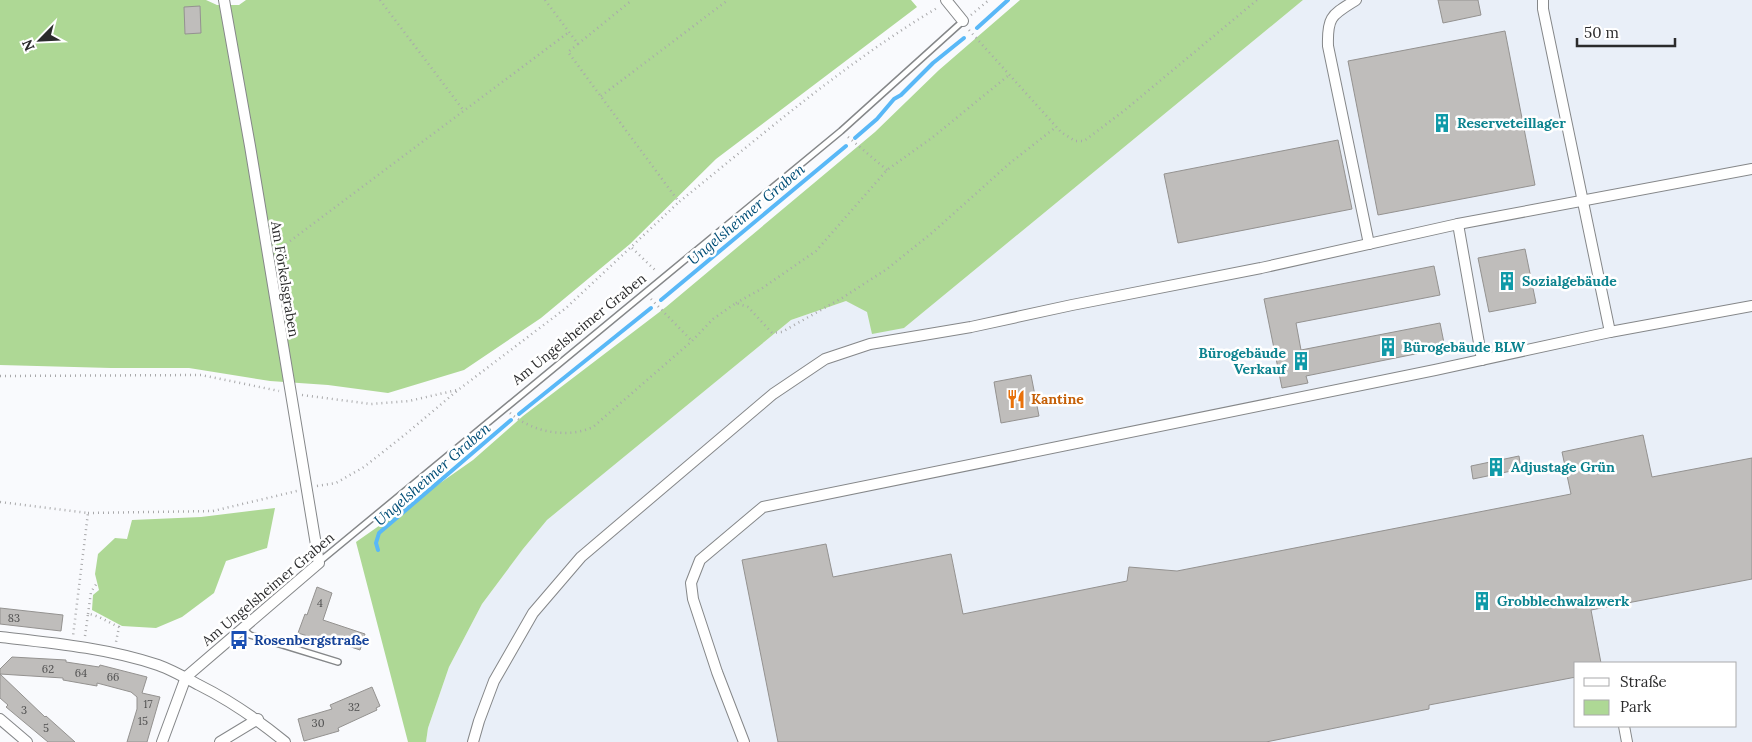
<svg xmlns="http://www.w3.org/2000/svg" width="1752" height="742" font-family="Lora,serif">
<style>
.built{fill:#e9eff8;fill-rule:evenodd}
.green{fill:#aed895}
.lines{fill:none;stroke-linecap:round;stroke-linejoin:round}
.stream{stroke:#59b8f7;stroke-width:4}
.building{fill:#bfbdbb;stroke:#949290}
.service-casing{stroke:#858789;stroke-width:8}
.minor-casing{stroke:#858789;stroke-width:12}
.path{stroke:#a9a9ab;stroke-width:2.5;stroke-dasharray:1 4;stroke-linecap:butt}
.service{stroke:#fff;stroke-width:5}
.minor{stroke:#fff;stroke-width:10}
.labels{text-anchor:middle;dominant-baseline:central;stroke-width:5;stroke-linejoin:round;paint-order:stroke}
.number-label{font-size:11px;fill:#505050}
.culture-label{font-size:14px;font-weight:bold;fill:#0d838f;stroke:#fff;text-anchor:start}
.street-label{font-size:14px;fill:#2b2b2c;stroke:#fff}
.food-label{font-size:14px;font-weight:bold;fill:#c56008;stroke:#fff;text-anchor:start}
.transit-label{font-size:14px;font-weight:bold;fill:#164399;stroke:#fff;text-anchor:start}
.water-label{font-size:15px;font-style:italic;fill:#004e77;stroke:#fff}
</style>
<rect width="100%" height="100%" fill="#f9fafd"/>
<path class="built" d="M1303,0H1752V742H426L428,728L449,667L482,604L523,549L547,520L791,320L846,301L904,328ZM1576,663H1736V726H1576Z"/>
<g class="green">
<polygon points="0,0 206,0 217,5 239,5 246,0 911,0 917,7 716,159 630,244 541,318 464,370 388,393 328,385 270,381 189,368 111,368 0,365"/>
<polygon points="1020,0 1303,0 904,328 872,334 867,312 846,301 791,320 547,520 523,549 482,604 449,667 428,728 426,742 408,742 356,542 473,460 523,416 666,307 875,132 939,70"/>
<polygon points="275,508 267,548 226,561 214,593 182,617 156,628 122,626 92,610 93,595 99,590 95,574 98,554 115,538 127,539 132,520 201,517"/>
</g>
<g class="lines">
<g class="stream">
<polyline points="977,28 1008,0"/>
<polyline points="855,138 877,119 894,99 901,95 933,63 964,38"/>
<polyline points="661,300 846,146"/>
<polyline points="519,414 651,308"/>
<polyline points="378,550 376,543 379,533 511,420"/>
</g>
</g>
<g class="building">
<polygon points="1438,0 1478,0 1481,15 1443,23"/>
<polygon points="200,6 201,33 185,34 184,7"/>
<polygon points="1505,31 1535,185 1378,215 1348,61"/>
<polygon points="1338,140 1352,209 1178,243 1164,174"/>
<polygon points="1525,249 1536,303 1489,312 1478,258"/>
<polygon points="1434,266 1440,295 1296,323 1301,350 1440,323 1445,348 1306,376 1308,383 1282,388 1264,299"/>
<polygon points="1031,375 1039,416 1001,423 994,382"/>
<polygon points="1643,435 1652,477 1752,458 1752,579 1591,610 1601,663 1576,663 1576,677 1429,705 1429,709 1266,742 778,742 742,560 826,544 833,577 951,554 963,614 1127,581 1129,567 1177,571 1571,494 1562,452"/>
<polygon points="1519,456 1521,469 1473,479 1471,466"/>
<polygon points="317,587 332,593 323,620 365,634 360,650 318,636 317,639 298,633 305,614 307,615"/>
<polygon points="0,608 63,615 61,631 0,624"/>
<polygon points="12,657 66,660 66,662 99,667 100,665 147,677 142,693 160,697 147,742 127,742 137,709 137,697 131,692 97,683 97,686 63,680 63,678 0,674 45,717 46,716 75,742 48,742 6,707 8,705 0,698 0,669"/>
<polygon points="372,687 380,706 376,708 377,710 338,728 339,731 304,741 298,719 332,709 330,705"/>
</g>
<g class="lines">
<g class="service-casing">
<g id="service">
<polyline points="319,562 841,131 963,21"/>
<polyline points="243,629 250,635 338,662"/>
</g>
</g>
<g class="minor-casing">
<g id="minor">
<polyline points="946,0 963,21"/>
<path d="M1356,0C1332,15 1327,16 1328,46L1369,244"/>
<polyline points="1543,0 1543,9 1610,332"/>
<polyline points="1458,224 1482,360"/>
<path d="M0,637C53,643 107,648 158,665C172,670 186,678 199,685C231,701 257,719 285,742"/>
<polyline points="0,719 27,742"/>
<polyline points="1624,726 1627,742"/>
<polyline points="162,742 186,677 319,563 250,146 224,0"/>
<polyline points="220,742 258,719"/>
<polyline points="473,742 479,721 494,681 533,613 581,557 773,394 825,359 870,344 971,327 1072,305 1261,268 1458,224 1752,169"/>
<polyline points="744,742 717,672 693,599 691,583 700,560 763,507 1435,370 1610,332 1752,306"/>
</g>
</g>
<g class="path">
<polyline points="380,0 464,111"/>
<polyline points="545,0 578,44 632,0"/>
<polyline points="971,15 989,0"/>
<polyline points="969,30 1061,132 1075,141 1084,141 1125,110 1257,0"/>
<path d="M578,44L568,52L679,202C762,135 845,63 937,8"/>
<polyline points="601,96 728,0"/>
<polyline points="848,137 887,170"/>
<polyline points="632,248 657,272"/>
<polyline points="278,250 569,32"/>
<polyline points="651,299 692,341"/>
<polyline points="736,303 761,289 816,251 887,170 933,137 1009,75"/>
<polyline points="0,376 201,375 279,391"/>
<polyline points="302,395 371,404 409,401 457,390"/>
<path d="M510,413C532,432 567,439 593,427L692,341L713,319L736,303L748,307L772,333L782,332L842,298L887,269L933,232L1010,163L1056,127"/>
<polyline points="317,486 336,483 364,467 407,433 458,390 566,308 679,202"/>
<polyline points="0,502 88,513 73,636"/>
<polyline points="88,513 213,511 297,491"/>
<polyline points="88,614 91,592 97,583"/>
<path d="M85,636L88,614C99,615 109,623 119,627L116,642"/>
</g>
<use href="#service" class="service"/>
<use href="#minor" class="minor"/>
</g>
<defs>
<g id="building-bare" transform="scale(1.5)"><path d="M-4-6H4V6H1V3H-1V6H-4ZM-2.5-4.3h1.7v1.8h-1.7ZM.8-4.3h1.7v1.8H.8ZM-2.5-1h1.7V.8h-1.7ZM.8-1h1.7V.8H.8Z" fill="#0f9aa8" stroke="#fff" stroke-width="2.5" paint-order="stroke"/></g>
<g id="restaurant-bare" transform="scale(1.5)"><path d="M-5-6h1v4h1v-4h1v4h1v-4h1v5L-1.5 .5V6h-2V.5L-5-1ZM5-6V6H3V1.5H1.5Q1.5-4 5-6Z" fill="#e8710a" stroke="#fff" stroke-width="2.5" paint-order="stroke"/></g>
<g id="bus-bare" transform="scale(1.5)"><path d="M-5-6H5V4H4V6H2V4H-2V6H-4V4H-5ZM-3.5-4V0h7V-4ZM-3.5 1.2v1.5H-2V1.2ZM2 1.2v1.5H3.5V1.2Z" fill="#1a4fb4" stroke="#fff" stroke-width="2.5" paint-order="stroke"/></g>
</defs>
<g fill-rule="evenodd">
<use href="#building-bare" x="1442" y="123"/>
<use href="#building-bare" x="1507" y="281"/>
<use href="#building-bare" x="1388" y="347"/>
<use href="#building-bare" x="1301" y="361"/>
<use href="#restaurant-bare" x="1016" y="399"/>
<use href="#building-bare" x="1496" y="467"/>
<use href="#building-bare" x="1482" y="601"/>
<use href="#bus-bare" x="239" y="640"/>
</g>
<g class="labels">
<g class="number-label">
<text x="320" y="603">4</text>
<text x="14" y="618">83</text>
<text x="48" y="669">62</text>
<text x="81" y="673">64</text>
<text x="113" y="677">66</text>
<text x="148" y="704">17</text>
<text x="354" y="707">32</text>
<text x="24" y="710">3</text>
<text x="143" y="721">15</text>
<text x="318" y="723">30</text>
<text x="46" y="728">5</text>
</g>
<g class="culture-label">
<text x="1457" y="123">Reserveteillager</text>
<text x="1522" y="281">Sozialgebäude</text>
<text x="1403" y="347">Bürogebäude BLW</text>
<text x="1286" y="353" text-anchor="end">Bürogebäude<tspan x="1286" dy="16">Verkauf</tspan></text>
<text x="1511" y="467">Adjustage Grün</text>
<text x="1497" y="601">Grobblechwalzwerk</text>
</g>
<g class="street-label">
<text transform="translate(285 279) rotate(81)">Am Förkelsgraben</text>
<text transform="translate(579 329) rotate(-39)">Am Ungelsheimer Graben</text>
<text transform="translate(268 589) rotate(-40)">Am Ungelsheimer Graben</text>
</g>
<g class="food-label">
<text x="1031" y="399">Kantine</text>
</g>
<g class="transit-label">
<text x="254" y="640">Rosenbergstraße</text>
</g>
<g class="water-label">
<text transform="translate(746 214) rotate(-40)">Ungelsheimer Graben</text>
<text transform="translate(432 474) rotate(-41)">Ungelsheimer Graben</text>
</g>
</g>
<rect x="1574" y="662" width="162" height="65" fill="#ffffff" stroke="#aaaaab"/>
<rect x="1584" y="678" width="25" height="8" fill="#ffffff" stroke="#aaaaab"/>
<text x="1620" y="687" font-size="15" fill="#2b2b2c">Straße</text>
<rect x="1584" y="700" width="25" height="15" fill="#aed895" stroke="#aaaaab"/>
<text x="1620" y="712" font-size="15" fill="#2b2b2c">Park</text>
<g transform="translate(40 40) rotate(246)" stroke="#ffffff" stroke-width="4" paint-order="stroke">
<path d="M0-4L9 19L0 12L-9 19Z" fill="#2b2b2c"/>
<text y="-8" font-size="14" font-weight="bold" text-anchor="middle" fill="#2b2b2c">N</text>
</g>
<path d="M1577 38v8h98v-8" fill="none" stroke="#2b2b2c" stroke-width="2.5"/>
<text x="1584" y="38" font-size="15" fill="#2b2b2c" stroke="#ffffff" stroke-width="4" paint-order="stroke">50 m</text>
</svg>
